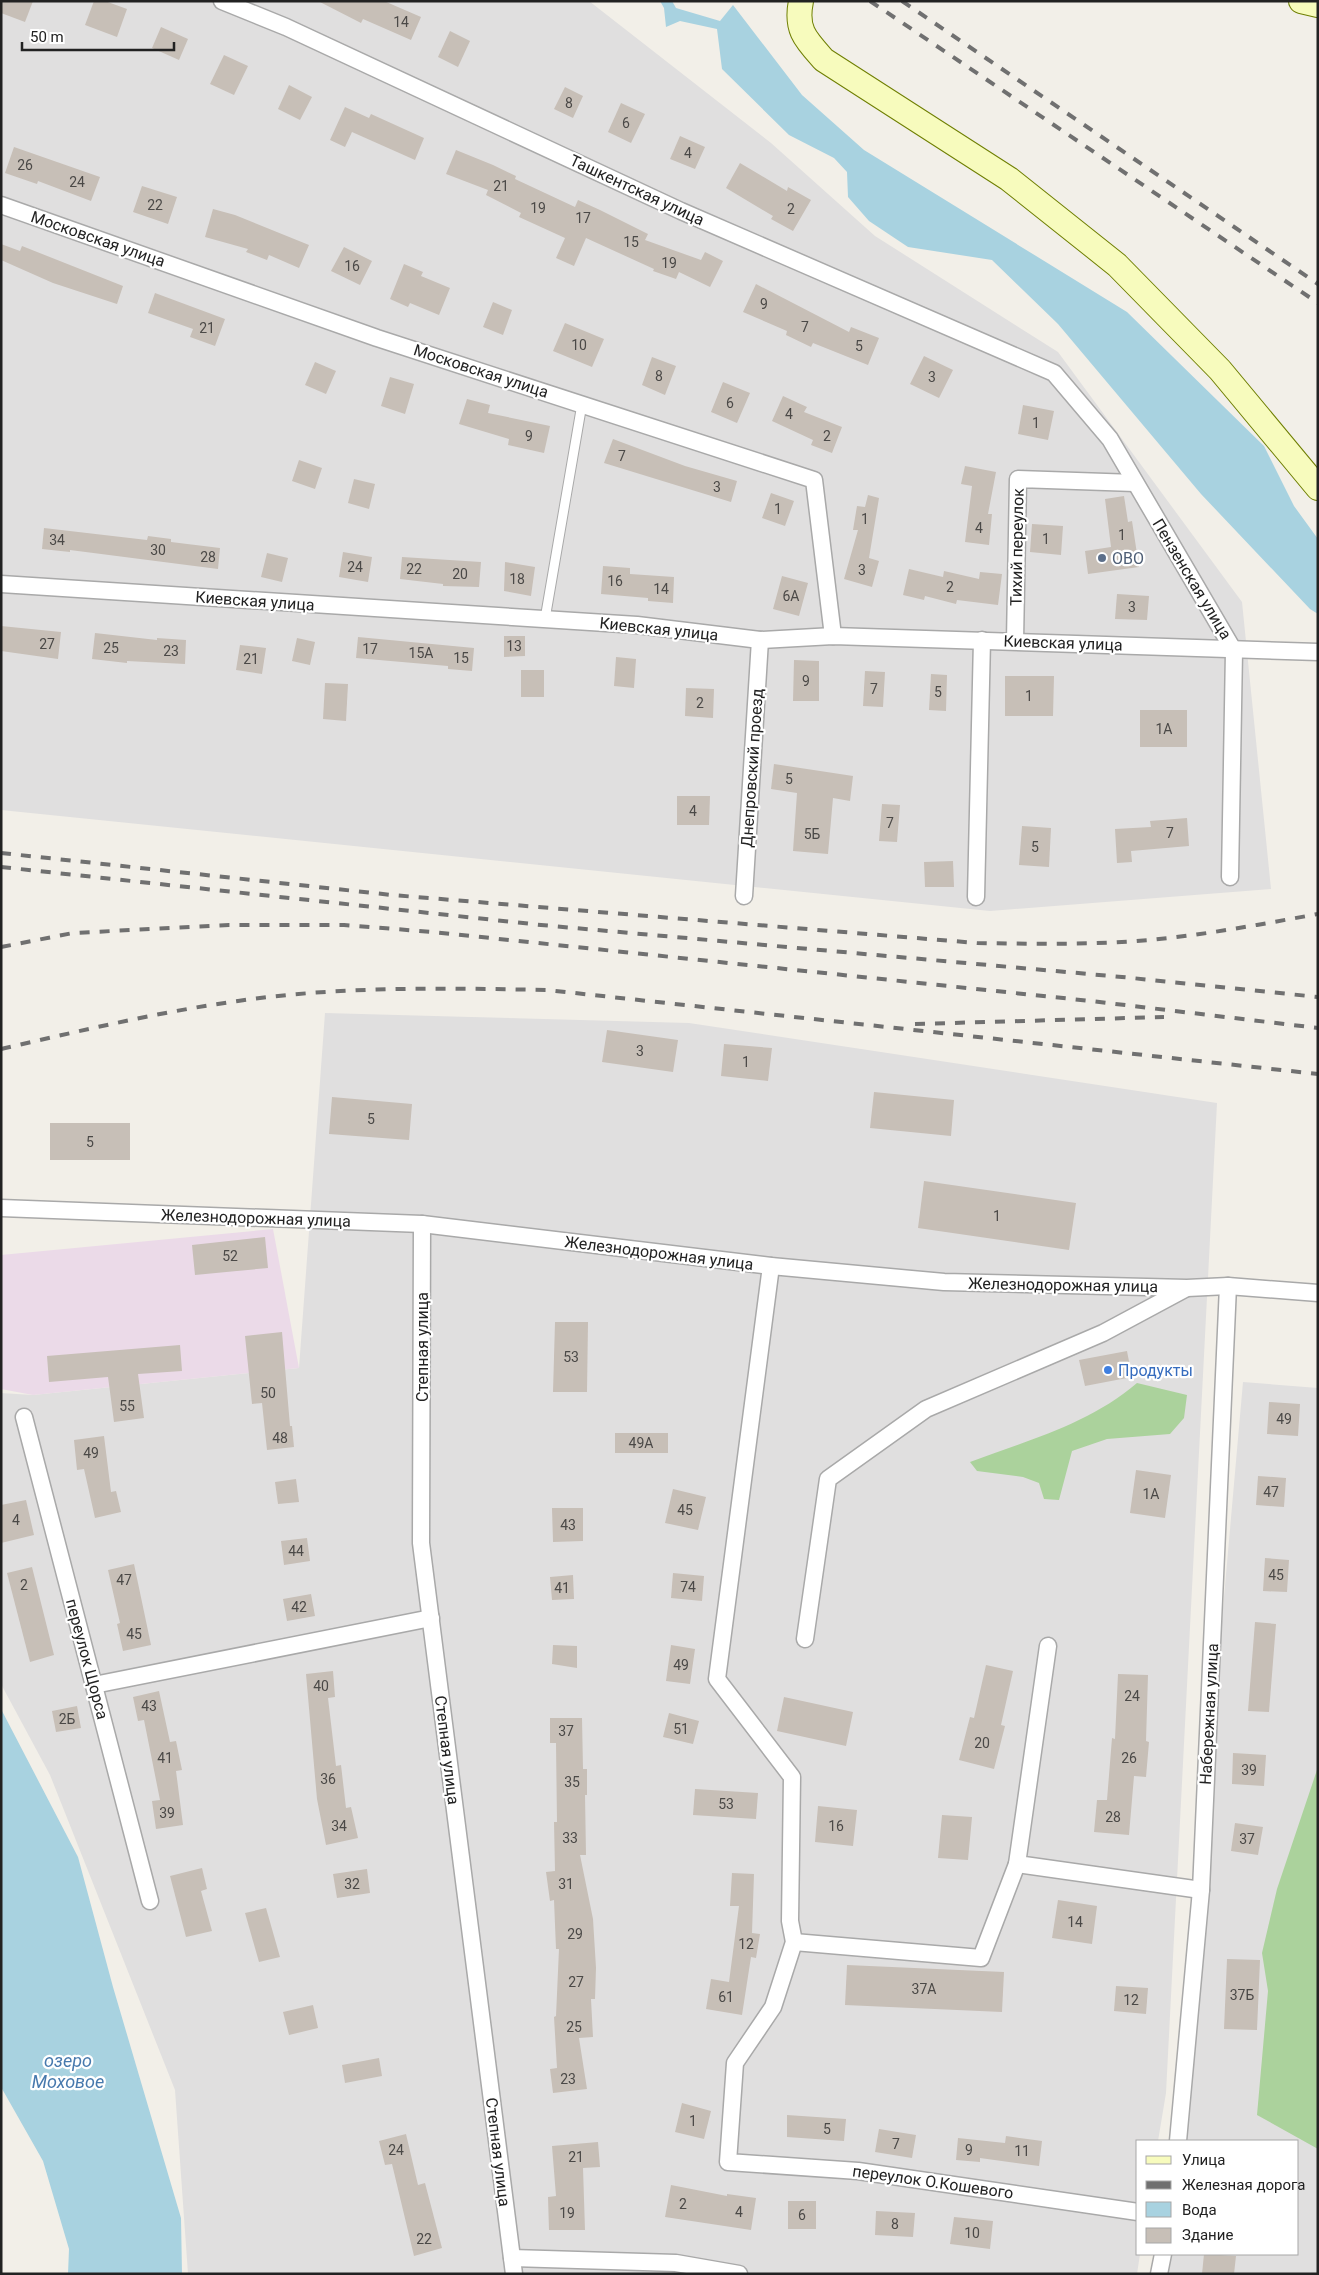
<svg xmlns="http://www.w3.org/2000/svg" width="1319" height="2275" font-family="Roboto,sans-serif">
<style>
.residential{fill:#e0dfdf}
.industrial{fill:#ebdae8}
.forest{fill:#abd29c}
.water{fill:#a8d2e0}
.building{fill:#c7bfb7}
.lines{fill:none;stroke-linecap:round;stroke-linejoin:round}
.service-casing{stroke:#a9a9a9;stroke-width:11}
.minor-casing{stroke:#a9a9a9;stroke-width:19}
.secondary-casing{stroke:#6f7f02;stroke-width:26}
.service{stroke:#fff;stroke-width:9}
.minor{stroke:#fff;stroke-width:16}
.secondary{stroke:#f7fbbd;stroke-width:24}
.rail{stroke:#707070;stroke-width:4;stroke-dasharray:10 10;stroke-linecap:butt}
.service-dot{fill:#5c6f8a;stroke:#fff;stroke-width:2}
.shop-dot{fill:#3f7fe0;stroke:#fff;stroke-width:2}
.labels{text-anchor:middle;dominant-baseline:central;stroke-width:4.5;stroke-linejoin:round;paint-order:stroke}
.number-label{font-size:14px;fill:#4b4947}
.street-label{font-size:16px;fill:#222;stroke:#fff}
.service-label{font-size:16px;fill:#4e5e75;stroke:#fff;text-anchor:start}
.shop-label{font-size:16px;fill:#366cbe;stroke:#fff;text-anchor:start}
.water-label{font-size:18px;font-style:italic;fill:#4779ad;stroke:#fff}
</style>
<rect width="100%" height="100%" fill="#f2efe8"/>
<g class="residential">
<polygon points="1,1 589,1 771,143 875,236 1058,352 1242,602 1271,889 990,911 1,810"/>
<polygon points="325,1013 689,1023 1217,1103 1166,2093 1158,2141 1138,2141 1138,2254 1140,2254 1137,2274 188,2274 175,2090 50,1775 1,1684 1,1393 33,1395 299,1368"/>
<polygon points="1243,1382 1318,1388 1318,2274 1164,2274 1166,2254 1298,2254 1298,2141 1176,2141"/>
</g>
<polygon class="industrial" points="273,1229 299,1368 33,1395 1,1389 1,1255"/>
<g class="forest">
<path d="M1137,1383L1187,1395L1184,1418L1170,1434L1107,1439L1072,1451L1059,1500L1044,1499L1039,1483L1023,1477L977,1471L970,1462C1029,1440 1089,1424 1137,1383Z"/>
<polygon points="1318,1767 1318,2149 1257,2115 1268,1991 1262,1953 1277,1889"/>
</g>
<g class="water">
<polygon points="660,1 672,1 676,8 720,21 733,5 802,95 864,150 1127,312 1264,446 1294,506 1318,539 1318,614 1310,609 1201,494 1058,324 992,260 908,247 869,221 848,197 847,172 834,158 789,135 722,69 717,29 680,21 666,27 664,8"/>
<polygon points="1,1709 78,1857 113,1987 181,2218 182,2274 68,2274 69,2249 43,2161 1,2087"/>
</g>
<g class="building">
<polygon points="1,1 33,1 25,22 1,13"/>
<polygon points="94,1 105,1 127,9 117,37 85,25"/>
<polygon points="318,1 384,1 421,17 411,40 363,19 361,23"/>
<polygon points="161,27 188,39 179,60 152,48"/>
<polygon points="450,31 470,41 458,67 438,57"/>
<polygon points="224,55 248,66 234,95 210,84"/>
<polygon points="289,85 312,97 300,120 278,109"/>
<polygon points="565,87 583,96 573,118 554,109"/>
<polygon points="621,103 645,114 631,143 608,132"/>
<polygon points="345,107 369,118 371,114 424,138 415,160 352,132 345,147 330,140"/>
<polygon points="680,136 705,147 695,169 670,159"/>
<polygon points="14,147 100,177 91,201 38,181 37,184 5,173"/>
<polygon points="456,150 493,165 516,176 515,179 575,207 578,200 600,210 648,234 645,240 701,260 705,252 723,261 710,287 679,272 676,279 653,271 654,269 586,238 574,266 556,258 565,238 519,217 521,213 486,195 488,190 446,174"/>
<polygon points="740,163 787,191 788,187 811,200 793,231 771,219 773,216 726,188"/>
<polygon points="142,186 177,197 168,224 133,212"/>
<polygon points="213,209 235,215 309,245 299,268 269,255 267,260 246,252 248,249 205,237"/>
<polygon points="1,244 20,251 22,246 123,286 117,304 53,283 1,260"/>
<polygon points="344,247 372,261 360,285 331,271"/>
<polygon points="404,264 423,272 421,276 450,288 439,315 410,303 408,307 390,299"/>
<polygon points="756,284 849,332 851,327 879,338 868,365 813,343 811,347 786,335 787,331 743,312"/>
<polygon points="155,293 225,319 215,346 190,337 193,329 148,313"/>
<polygon points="493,302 512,310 503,335 483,327"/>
<polygon points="565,323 604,339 592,367 553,351"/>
<polygon points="924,356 953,370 939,398 910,384"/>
<polygon points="652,357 676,366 665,395 642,385"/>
<polygon points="315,362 336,371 326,394 305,385"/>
<polygon points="390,377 414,384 405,414 381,406"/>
<polygon points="723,382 750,393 737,423 711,412"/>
<polygon points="783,396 807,407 804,412 842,427 832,453 811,445 813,440 772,421"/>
<polygon points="467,399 490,405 488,413 550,426 544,453 508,445 509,439 459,424"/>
<polygon points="1023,405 1054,411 1048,440 1018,434"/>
<polygon points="613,439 685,466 737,481 731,502 604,463"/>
<polygon points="299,460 322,468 315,489 292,481"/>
<polygon points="965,466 996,472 988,514 992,514 989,545 965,542 972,486 961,484"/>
<polygon points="354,479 375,484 369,509 348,503"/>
<polygon points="771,493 794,501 785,526 762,518"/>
<polygon points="868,495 879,498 869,558 879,561 872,587 844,579 858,530 853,530 857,506 865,507"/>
<polygon points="1124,496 1128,522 1132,521 1139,567 1088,574 1085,551 1111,547 1105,499"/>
<polygon points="1032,524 1063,526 1061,555 1030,552"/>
<polygon points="44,528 147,540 148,536 171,539 171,542 220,548 218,569 70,550 70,552 42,549"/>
<polygon points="343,552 372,557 368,582 339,577"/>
<polygon points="267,553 288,558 282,582 261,577"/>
<polygon points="402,557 481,562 479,587 443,586 443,584 400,579"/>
<polygon points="505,562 535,567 531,596 504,591"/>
<polygon points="603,566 630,568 630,574 674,577 673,603 648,601 648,598 601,594"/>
<polygon points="909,569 943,577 944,571 979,579 980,572 1002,574 998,605 957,600 956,604 925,596 924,600 903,595"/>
<polygon points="782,576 808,583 799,616 773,609"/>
<polygon points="1117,594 1149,596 1147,620 1115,619"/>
<polygon points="1,626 61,632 58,659 1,651"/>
<polygon points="95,633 157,640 157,638 186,640 185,664 127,661 127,663 92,659"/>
<polygon points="504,636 525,636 525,656 504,657"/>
<polygon points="358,637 474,648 472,671 448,669 448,666 356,658"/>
<polygon points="297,638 315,642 310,665 292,661"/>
<polygon points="240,645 266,648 262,674 236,670"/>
<polygon points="616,657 636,659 634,688 614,686"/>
<polygon points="794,660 819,661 819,701 793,701"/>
<rect x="521" y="670" width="23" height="27"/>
<polygon points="865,671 885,672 883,707 863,706"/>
<polygon points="931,674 947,675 946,711 929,710"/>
<polygon points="1005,676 1054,676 1053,716 1005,716"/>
<polygon points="325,683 348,684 346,721 323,719"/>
<polygon points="686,688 714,689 713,718 685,716"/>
<rect x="1140" y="710" width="47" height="37"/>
<polygon points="774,764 853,776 850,801 833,798 828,854 793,851 797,793 771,789"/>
<polygon points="677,796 710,796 709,825 677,825"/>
<polygon points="882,804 900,805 897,842 879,841"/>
<polygon points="1187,818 1189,846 1131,851 1132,862 1117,863 1115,829 1151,827 1150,821"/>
<polygon points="1022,826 1051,828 1049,867 1019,865"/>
<polygon points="953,861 954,887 925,887 924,862"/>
<polygon points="607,1030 678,1040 673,1072 602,1062"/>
<polygon points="724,1044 772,1048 768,1081 721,1076"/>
<polygon points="874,1092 954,1100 951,1136 870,1128"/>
<polygon points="332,1097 412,1104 409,1140 329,1134"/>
<rect x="50" y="1123" width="80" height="37"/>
<polygon points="924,1181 1076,1203 1069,1250 918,1228"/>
<polygon points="265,1237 268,1268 195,1275 192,1245"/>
<polygon points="555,1322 588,1322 587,1392 553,1392"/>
<polygon points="282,1332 290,1426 292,1426 294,1447 267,1450 262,1403 252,1404 245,1336"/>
<polygon points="180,1345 182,1371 138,1374 144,1418 114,1422 108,1377 49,1382 47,1356"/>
<polygon points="1127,1351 1132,1377 1085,1386 1079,1360"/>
<polygon points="1269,1402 1300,1404 1298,1436 1267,1434"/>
<rect x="615" y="1433" width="53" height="20"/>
<polygon points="104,1436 111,1492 116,1491 121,1512 95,1518 84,1469 77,1470 74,1440"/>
<polygon points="1136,1470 1171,1475 1165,1518 1130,1513"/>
<polygon points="1258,1476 1286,1478 1284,1507 1256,1505"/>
<polygon points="296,1479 299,1502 278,1504 275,1482"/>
<polygon points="673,1489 706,1497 698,1530 665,1523"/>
<polygon points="26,1500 34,1535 1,1543 1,1505"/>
<polygon points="552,1508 583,1508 583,1541 553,1542"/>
<polygon points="307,1538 310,1561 284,1565 281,1541"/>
<polygon points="1265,1558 1289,1560 1287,1592 1263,1591"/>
<polygon points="134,1564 151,1645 123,1651 117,1624 120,1623 108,1570"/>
<polygon points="32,1567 54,1655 30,1662 7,1573"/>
<polygon points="673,1573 704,1576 702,1601 671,1598"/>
<polygon points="573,1575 574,1599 552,1600 550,1577"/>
<polygon points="311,1594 315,1616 287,1621 283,1599"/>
<polygon points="1255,1622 1276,1624 1269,1712 1248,1711"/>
<polygon points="553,1645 577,1646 577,1668 552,1664"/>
<polygon points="671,1645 695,1649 690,1684 666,1681"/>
<polygon points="986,1665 1013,1671 1001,1725 1005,1726 994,1769 959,1760 970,1717 974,1718"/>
<polygon points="333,1671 335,1697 328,1698 336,1766 341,1765 346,1808 351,1807 358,1838 326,1845 317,1799 306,1674"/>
<polygon points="1118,1674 1148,1675 1146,1741 1149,1742 1146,1777 1134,1776 1129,1835 1094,1832 1097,1800 1107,1800 1112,1738 1115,1739"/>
<polygon points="159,1691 170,1742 176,1741 182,1770 176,1771 183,1825 156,1829 152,1801 160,1800 144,1720 138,1721 133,1697"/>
<polygon points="784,1697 853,1712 846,1746 777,1731"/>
<polygon points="77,1706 81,1728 56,1732 52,1711"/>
<polygon points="669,1713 699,1721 693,1744 663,1737"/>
<polygon points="550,1718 582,1718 583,1769 587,1769 587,1795 585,1795 586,1855 580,1855 593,1919 596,1968 595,1999 591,1999 593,2037 579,2038 587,2089 553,2093 550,2069 557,2068 554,2017 556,2016 559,1949 556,1949 554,1900 550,1901 546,1872 555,1871 554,1822 557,1822 556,1743 550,1743"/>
<polygon points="1233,1753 1266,1755 1264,1786 1232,1784"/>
<polygon points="695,1789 758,1793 756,1819 693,1815"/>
<polygon points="818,1806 857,1810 853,1846 815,1842"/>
<polygon points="942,1815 972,1817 968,1860 938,1858"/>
<polygon points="1235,1823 1263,1827 1258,1855 1231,1851"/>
<polygon points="202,1868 207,1889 201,1891 212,1931 186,1937 170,1876"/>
<polygon points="367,1869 370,1893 337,1898 333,1874"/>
<polygon points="732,1873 754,1874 752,1933 760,1934 756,1958 751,1957 742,2015 706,2009 711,1979 729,1982 739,1906 730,1906"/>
<polygon points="1058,1900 1097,1906 1092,1944 1052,1938"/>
<polygon points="266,1908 280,1957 259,1962 245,1913"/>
<polygon points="1227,1959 1260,1960 1257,2030 1224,2029"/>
<polygon points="847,1965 1004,1972 1002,2012 845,2005"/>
<polygon points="1116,1986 1148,1988 1146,2014 1114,2011"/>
<polygon points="313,2005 318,2028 289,2035 283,2012"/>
<polygon points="379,2058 382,2076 345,2083 342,2065"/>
<polygon points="682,2103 711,2111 704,2139 675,2132"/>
<polygon points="787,2115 846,2119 844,2141 787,2137"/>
<polygon points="879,2129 916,2135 912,2158 875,2152"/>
<polygon points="406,2134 418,2185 425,2183 442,2248 414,2256 392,2164 385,2165 379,2141"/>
<polygon points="1006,2136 1042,2141 1039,2166 980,2158 980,2162 956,2160 958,2138 1005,2143"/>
<polygon points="598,2142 600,2167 583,2168 585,2230 549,2230 548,2197 556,2196 552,2146"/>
<polygon points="671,2185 727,2196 727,2194 756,2198 751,2230 665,2217"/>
<rect x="788" y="2201" width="28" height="28"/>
<polygon points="876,2211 915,2213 913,2237 875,2235"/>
<polygon points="954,2217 993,2221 990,2249 950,2244"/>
<polygon points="1204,2254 1236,2256 1234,2274 1202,2274"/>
</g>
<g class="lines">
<g class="service-casing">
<polyline id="service" points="545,619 582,404"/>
</g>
<g class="minor-casing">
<g id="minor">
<polyline points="222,1 286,27 681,211 1054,373 1110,439 1234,651 1230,877"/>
<polyline points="1,205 377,338 814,480 833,636"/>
<polyline points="1,584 637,625 760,640 833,636 1318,652"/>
<polyline points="1015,641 1018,479 1135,483"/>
<polyline points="744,896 760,640"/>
<polyline points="976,897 982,640"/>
<polyline points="1,1208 422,1224 771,1266 944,1282 1187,1288 1228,1286 1318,1293"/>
<polyline points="422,1224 421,1543 514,2274"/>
<polyline points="771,1266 717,1679 792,1777 790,1921 794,1942 773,2007 735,2063 728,2162 858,2171 1138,2212"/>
<polyline points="24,1417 150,1901"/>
<polyline points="805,1639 828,1479 926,1409 1103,1333 1185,1289"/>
<polyline points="1048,1646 1017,1864 1201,1890"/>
<polyline points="94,1685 431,1618"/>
<polyline points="794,1942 981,1958 1017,1864"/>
<polyline points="1178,2141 1201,1890 1228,1286"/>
<polyline points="512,2258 676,2263 739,2274"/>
<polyline points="1159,2274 1163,2254"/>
</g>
</g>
<g class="secondary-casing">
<g id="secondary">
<path d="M801,1C795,30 806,40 824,60L1009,179L1117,265L1220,370L1318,488"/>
<polyline points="1301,1 1318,5"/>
</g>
</g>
<use href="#service" class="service"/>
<use href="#minor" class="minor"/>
<use href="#secondary" class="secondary"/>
<g class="rail">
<polyline points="870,1 1318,303"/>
<polyline points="902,1 1318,284"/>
<path d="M1,853L392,895L977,943C1034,944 1092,945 1149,940C1205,935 1262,924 1318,914"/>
<polyline points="1,867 541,925 1122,977 1318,997"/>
<polyline points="1,947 73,933 229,925 344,925 433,932 1091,1001 1318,1028"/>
<polyline points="915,1024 1164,1017"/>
<path d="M1,1049C80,1031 158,1012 238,1001C340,986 444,988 547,990L1318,1074"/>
</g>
</g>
<circle class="service-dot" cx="1102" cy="558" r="5"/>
<circle class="shop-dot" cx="1108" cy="1370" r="5"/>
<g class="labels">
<g class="number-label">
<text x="401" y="22">14</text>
<text x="569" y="103">8</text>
<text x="626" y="123">6</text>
<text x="688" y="153">4</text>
<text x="25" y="165">26</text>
<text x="77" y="182">24</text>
<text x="501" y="186">21</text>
<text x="155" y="205">22</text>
<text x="538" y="208">19</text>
<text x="791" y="209">2</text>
<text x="583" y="218">17</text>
<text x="631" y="242">15</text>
<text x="669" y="263">19</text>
<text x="352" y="266">16</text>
<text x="764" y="304">9</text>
<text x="805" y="327">7</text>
<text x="207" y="328">21</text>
<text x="579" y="345">10</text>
<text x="859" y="346">5</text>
<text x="659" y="376">8</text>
<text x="932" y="377">3</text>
<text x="730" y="403">6</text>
<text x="789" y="414">4</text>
<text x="1036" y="423">1</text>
<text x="529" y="436">9</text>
<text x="827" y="436">2</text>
<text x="622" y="456">7</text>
<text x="717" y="487">3</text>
<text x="778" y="509">1</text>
<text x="865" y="519">1</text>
<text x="979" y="528">4</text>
<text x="1122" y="535">1</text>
<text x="1046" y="539">1</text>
<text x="57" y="540">34</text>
<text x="158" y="550">30</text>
<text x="208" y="557">28</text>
<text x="355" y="567">24</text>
<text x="414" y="569">22</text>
<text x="862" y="570">3</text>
<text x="460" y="574">20</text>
<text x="517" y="579">18</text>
<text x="615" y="581">16</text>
<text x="950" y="587">2</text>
<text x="661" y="589">14</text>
<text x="791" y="596">6А</text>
<text x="1132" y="607">3</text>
<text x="47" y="644">27</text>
<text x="514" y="646">13</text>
<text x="111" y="648">25</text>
<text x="370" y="649">17</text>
<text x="171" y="651">23</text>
<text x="421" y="653">15А</text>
<text x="461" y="658">15</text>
<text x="251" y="659">21</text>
<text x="806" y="681">9</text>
<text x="874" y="689">7</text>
<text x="938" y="692">5</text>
<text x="1029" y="696">1</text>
<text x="700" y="703">2</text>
<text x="1164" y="729">1А</text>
<text x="789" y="779">5</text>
<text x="693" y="811">4</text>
<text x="890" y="823">7</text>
<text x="1170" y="833">7</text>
<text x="812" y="834">5Б</text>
<text x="1035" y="847">5</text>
<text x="640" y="1051">3</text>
<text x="746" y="1062">1</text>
<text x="371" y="1119">5</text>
<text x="90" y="1142">5</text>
<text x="997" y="1216">1</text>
<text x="230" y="1256">52</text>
<text x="571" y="1357">53</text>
<text x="268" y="1393">50</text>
<text x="127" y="1406">55</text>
<text x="1284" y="1419">49</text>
<text x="280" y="1438">48</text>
<text x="641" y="1443">49А</text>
<text x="91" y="1453">49</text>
<text x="1271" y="1492">47</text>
<text x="1151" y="1494">1А</text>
<text x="685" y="1510">45</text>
<text x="16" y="1520">4</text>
<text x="568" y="1525">43</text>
<text x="296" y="1551">44</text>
<text x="1276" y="1575">45</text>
<text x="124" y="1580">47</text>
<text x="24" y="1585">2</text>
<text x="688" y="1587">74</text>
<text x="562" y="1588">41</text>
<text x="299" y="1607">42</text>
<text x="134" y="1634">45</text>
<text x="681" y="1665">49</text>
<text x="321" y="1686">40</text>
<text x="1132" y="1696">24</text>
<text x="149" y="1706">43</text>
<text x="67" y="1719">2Б</text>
<text x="681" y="1729">51</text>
<text x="566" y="1731">37</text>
<text x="982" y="1743">20</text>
<text x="165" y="1758">41</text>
<text x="1129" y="1758">26</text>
<text x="1249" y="1770">39</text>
<text x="328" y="1779">36</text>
<text x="572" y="1782">35</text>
<text x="726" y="1804">53</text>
<text x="167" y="1813">39</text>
<text x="1113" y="1817">28</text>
<text x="339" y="1826">34</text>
<text x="836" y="1826">16</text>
<text x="570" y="1838">33</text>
<text x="1247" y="1839">37</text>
<text x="352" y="1884">32</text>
<text x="566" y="1884">31</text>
<text x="1075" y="1922">14</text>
<text x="575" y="1934">29</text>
<text x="746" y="1944">12</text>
<text x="576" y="1982">27</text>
<text x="924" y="1989">37А</text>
<text x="1242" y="1995">37Б</text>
<text x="726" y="1997">61</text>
<text x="1131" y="2000">12</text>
<text x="574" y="2027">25</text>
<text x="568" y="2079">23</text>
<text x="693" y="2121">1</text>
<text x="827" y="2129">5</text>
<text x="896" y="2144">7</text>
<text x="396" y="2150">24</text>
<text x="969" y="2150">9</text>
<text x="1022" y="2151">11</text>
<text x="576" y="2157">21</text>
<text x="683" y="2204">2</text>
<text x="739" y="2212">4</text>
<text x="567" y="2213">19</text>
<text x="802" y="2215">6</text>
<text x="895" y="2224">8</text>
<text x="972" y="2233">10</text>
<text x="424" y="2239">22</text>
</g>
<g class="street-label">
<text transform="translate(637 190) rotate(25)">Ташкентская улица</text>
<text transform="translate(98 239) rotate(19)">Московская улица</text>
<text transform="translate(481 371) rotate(18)">Московская улица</text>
<text transform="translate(1017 547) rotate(-89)">Тихий переулок</text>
<text transform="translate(1192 579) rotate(59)">Пензенская улица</text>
<text transform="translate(255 601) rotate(4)">Киевская улица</text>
<text transform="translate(659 629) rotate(6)">Киевская улица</text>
<text transform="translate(1063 643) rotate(2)">Киевская улица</text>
<text transform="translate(752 768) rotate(-86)">Днепровский проезд</text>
<text transform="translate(256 1218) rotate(2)">Железнодорожная улица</text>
<text transform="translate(659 1253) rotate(7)">Железнодорожная улица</text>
<text transform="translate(1063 1285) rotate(1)">Железнодорожная улица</text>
<text transform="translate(422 1347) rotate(-90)">Степная улица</text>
<text transform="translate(87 1659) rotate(75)">переулок Щорса</text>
<text transform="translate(1209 1714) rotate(-87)">Набережная улица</text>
<text transform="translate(447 1750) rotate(83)">Степная улица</text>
<text transform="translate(498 2152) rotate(83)">Степная улица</text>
<text transform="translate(933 2182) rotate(8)">переулок О.Кошевого</text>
</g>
<g class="service-label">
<text x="1112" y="558">ОВО</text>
</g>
<g class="shop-label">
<text x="1118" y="1370">Продукты</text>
</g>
<g class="water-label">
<text x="68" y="2060">озеро<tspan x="68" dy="21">Моховое</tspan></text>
</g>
</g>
<rect width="1319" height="2275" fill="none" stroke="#222222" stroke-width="5"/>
<rect x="1136" y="2140" width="162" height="115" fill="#ffffff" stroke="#a7a7a7"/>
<rect x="1146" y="2156" width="25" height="8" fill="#f7fbbd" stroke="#a7a7a7"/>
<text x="1182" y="2165" font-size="15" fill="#222222">Улица</text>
<rect x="1146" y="2181" width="25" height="8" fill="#707070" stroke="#a7a7a7"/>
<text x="1182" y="2190" font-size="15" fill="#222222">Железная дорога</text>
<rect x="1146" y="2202" width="25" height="15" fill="#a8d2e0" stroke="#a7a7a7"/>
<text x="1182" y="2215" font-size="15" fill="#222222">Вода</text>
<rect x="1146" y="2228" width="25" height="15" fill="#c7bfb7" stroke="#a7a7a7"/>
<text x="1182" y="2240" font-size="15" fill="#222222">Здание</text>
<path d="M22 42v8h152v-8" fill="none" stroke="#222222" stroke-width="2.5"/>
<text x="30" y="42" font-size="15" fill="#222222" stroke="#ffffff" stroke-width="4" paint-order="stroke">50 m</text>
</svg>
